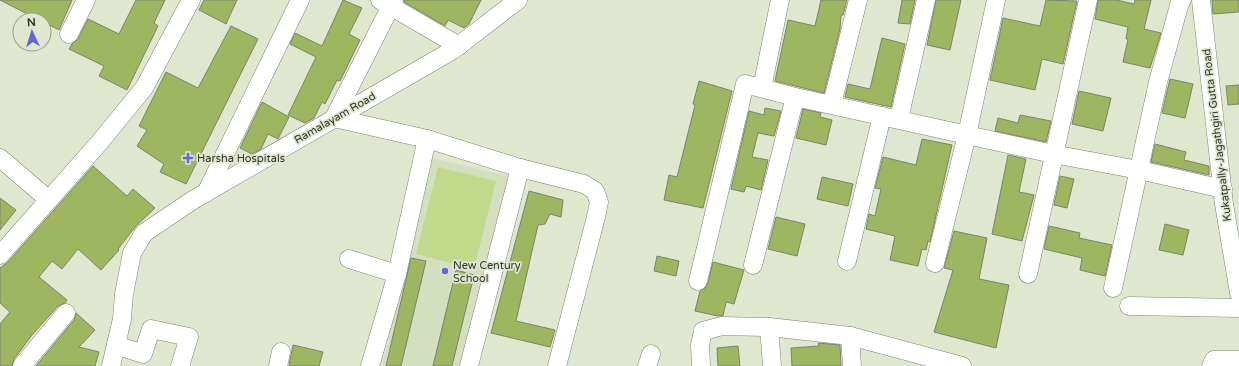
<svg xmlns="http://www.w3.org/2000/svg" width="1239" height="366" font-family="'Varela Round',sans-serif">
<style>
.built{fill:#d4dfbf}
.green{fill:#c2d98b}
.building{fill:#9fb660;stroke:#7c836d}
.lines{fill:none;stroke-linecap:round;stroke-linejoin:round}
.minor-casing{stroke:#7f8670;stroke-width:19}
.minor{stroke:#fff;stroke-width:18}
.poi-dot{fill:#6166de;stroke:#dfe7cf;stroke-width:1.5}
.labels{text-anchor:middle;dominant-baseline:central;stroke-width:3.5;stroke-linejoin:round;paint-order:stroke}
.street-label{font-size:11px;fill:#32352c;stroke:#dfe7cf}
.poi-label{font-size:11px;fill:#32352c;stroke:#dfe7cf;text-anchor:start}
</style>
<rect width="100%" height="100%" fill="#dfe7cf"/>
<polygon class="built" points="432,158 508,176 462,366 382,366"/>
<polygon class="green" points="438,167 496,181 474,269 416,254"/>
<g class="building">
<polygon points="0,0 72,0 59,30 44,22 44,20 39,20"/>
<polygon points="136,0 165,0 154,23 158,26 127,90 99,76 104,66 69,49 72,44 78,39 88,19 119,34"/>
<polygon points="204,0 237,0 226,24 199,10"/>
<polygon points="343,0 362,8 349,34 360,40 340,81 337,80 325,104 322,102 314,118 305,123 288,115 316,57 290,44 295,33 322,46"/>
<polygon points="404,0 481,0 469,24 464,28 448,20 445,26 404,2"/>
<polygon points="821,0 847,0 843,15 841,15 840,29 824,93 775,81 788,20 815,26"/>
<polygon points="902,0 915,0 910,24 898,23"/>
<polygon points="936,0 961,0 950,50 927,45"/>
<polygon points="1046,0 1077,1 1063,64 1042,59 1035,90 990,80 1003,18 1040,26"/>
<polygon points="1098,0 1116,0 1134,4 1135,0 1151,0 1144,29 1161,33 1150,68 1123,62 1128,39 1126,39 1128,27 1095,19"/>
<polygon points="1212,0 1239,0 1239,12 1213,14"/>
<polygon points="231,26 258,39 186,184 160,172 164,164 137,146 147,130 139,126 166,72 198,88"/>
<polygon points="882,38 905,44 891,107 845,97 848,84 870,89"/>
<polygon points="1170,79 1193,84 1185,118 1162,113"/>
<polygon points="699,81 732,91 703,208 664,200 669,175 677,177 695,105 693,104"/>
<polygon points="1239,85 1239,104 1228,105 1226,86"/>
<polygon points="1079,91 1111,98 1103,131 1072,124"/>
<polygon points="262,102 289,117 278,139 268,134 261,149 252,154 240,148"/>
<polygon points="765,108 781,111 774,136 758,133 752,157 768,160 761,190 746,186 744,192 731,189 749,111 764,115"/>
<polygon points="803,109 821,113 820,117 832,120 826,145 796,138"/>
<polygon points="1020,115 1051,121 1046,142 995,131 998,118 1018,123"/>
<polygon points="922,139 952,145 930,242 928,241 926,250 922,249 918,266 890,260 895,236 866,229 869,214 875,216 881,189 875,188 883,157 916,165"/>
<polygon points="1155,144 1186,152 1184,160 1209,166 1209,175 1151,162"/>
<polygon points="1008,155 1026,159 1019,192 1034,195 1022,241 992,234"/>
<polygon points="93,166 127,196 133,189 155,208 135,227 118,249 119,250 101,270 78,249 62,269 52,261 39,277 67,300 65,303 58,306 32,335 14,359 12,366 0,366 0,324 10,312 0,303 0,268 8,262"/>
<polygon points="1060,176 1074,179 1067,208 1054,205"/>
<polygon points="822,177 853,184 848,206 817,199"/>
<polygon points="529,191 563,200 561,217 550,214 545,224 538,225 516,321 555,330 550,347 491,333"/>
<polygon points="0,198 16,210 0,230"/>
<polygon points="776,217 805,224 797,256 768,249"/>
<polygon points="1165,224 1189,230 1183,255 1159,250"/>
<polygon points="1049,226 1080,233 1079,238 1112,245 1105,276 1080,270 1082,258 1044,249"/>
<polygon points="954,231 987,238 979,279 1009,285 996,348 934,332 953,270 944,268"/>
<polygon points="657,256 679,261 676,276 654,271"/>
<polygon points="411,258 426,261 401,366 386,366"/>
<polygon points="713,262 744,270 734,304 726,302 723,316 718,316 695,311 700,291 705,288 708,283"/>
<polygon points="456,270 474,275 452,366 433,366"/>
<polygon points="76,313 95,330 79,347 99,352 95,366 36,366 74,320"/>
<polygon points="818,343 840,345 841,366 792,366 791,348 819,346"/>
<polygon points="293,345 323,352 319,366 289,366"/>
<polygon points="738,346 740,366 718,366 717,348"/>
</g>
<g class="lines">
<g class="minor-casing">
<g id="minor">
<polyline points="380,0 459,46"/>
<polyline points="394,0 334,118 427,139 520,168 584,184 595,191 599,202 596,217 557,366"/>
<polyline points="1201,0 1224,204 1239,293"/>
<polyline points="69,34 86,0"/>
<polyline points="762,88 780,0"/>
<polyline points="832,104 858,0"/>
<polyline points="899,119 926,0"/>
<polyline points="0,158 49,200"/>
<polyline points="206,193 300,0"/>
<polyline points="0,255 99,143 144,88 191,0"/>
<polyline points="349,259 397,274"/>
<polyline points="847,261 882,116"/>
<polyline points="935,263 967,135 996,0"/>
<polyline points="753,265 795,97"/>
<polyline points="1028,274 1088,0"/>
<polyline points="698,281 745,84 795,97 1053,154 1139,170 1223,189"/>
<polyline points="1113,288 1158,82 1180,2 1182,0"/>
<polyline points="1129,306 1239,308"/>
<polyline points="769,327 772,366"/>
<polyline points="850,336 852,366"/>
<polyline points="116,345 143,354 151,329 189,337 180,366"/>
<polyline points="22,366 66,313"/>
<polyline points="111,366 122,319 124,294 132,253 144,233 193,200 453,50 518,0"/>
<polyline points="278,366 281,352"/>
<polyline points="370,366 397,274 427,139"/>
<polyline points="469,366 520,168"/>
<polyline points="647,366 651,354"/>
<polyline points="701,366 700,345 703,331 722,326 769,327 850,336 962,366"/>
<polyline points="1211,366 1214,360 1239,360"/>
</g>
</g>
<use href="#minor" class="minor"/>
</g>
<g class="poi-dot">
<path d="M186 152h4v4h4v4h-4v4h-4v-4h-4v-4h4z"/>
<circle cx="445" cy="271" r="4"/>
</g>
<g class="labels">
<g class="street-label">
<text transform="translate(335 118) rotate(-30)">Ramalayam Road</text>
<text transform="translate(1217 135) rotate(-97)">Kukatpally-Jagathgiri Gutta Road</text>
</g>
<g class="poi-label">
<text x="197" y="158">Harsha Hospitals</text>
<text x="453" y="265">New Century<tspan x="453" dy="13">School</tspan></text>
</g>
</g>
<g transform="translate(32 32) rotate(356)"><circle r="19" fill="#dfe7cf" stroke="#9aa08e"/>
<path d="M0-3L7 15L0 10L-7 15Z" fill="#6166de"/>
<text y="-6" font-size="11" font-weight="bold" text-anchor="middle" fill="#32352c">N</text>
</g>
</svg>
